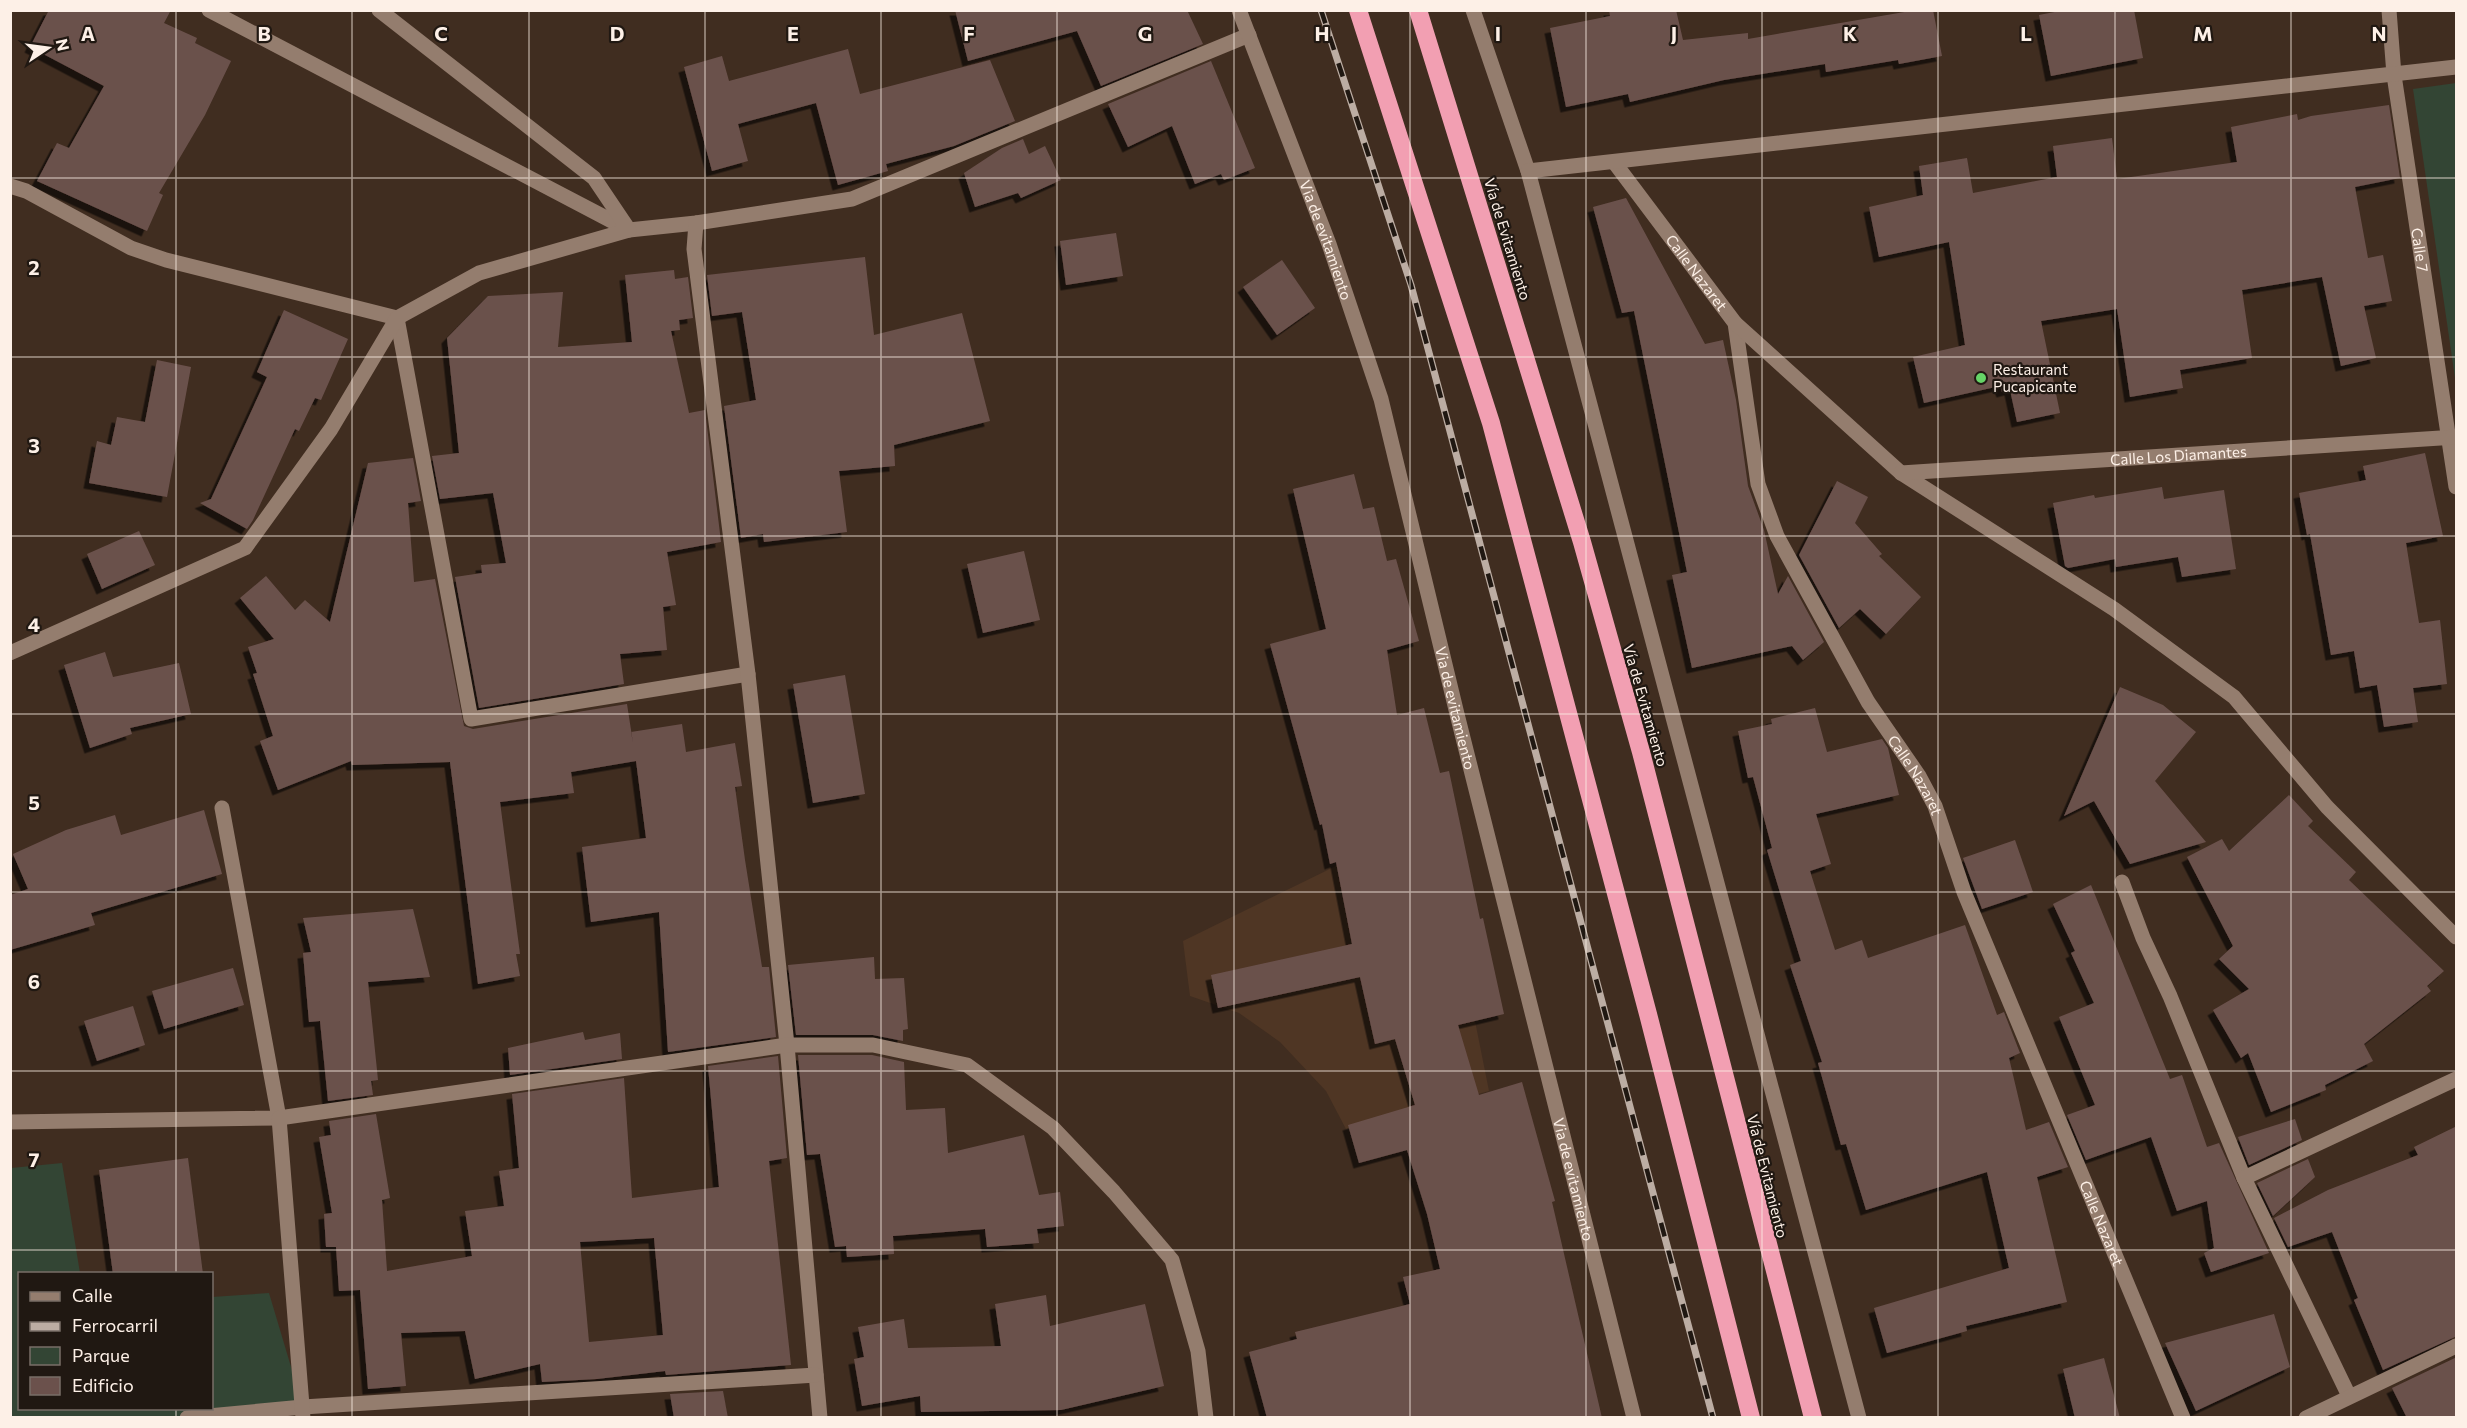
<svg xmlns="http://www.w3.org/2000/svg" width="2467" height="1428" font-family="Commissioner,sans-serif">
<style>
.built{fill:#4f3624}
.green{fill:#334534}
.building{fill:#6b514c;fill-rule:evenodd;filter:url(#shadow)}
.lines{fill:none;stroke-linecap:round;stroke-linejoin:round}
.street{stroke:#947d6e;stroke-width:15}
.highway{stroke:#f29fb2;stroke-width:18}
.rail-casing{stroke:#bcada3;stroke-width:7}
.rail{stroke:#201812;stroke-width:4.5;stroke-dasharray:14;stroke-linecap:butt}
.grid{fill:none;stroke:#fdf0e7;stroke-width:1.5;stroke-opacity:0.55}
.poi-dot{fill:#66d467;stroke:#201812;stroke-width:2}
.labels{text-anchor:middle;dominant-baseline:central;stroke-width:4.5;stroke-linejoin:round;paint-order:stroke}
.street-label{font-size:15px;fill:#fdf0e7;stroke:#201812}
.poi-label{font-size:15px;fill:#fdf0e7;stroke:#201812;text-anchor:start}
.grid-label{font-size:20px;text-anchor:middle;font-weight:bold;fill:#fdf0e7;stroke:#201812;stroke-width:4.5;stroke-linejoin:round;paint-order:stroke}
</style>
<defs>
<filter id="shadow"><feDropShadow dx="-5.5" dy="5.5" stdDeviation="0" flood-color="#0009"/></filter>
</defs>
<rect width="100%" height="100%" fill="#402d20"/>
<polygon class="built" points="1340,864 1445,871 1489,1091 1346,1129 1326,1091 1280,1042 1239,1013 1190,996 1183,941"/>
<g class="green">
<polygon points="2456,83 2456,378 2455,378 2413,89"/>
<polygon points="62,1163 80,1273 20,1274 20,1408 212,1408 212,1297 269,1293 303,1407 195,1418 11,1418 11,1168"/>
</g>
<g class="building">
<polygon points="49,10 171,10 164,23 197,38 195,43 231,61 205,115 159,193 163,195 147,231 37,181 57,143 69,148 104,86 30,47"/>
<polygon points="955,10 1187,10 1203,44 1101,86 1077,31 968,61"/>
<polygon points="1609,10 1676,10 1683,40 1748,33 1748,39 1916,10 1933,10 1942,56 1899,64 1898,60 1826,72 1825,64 1724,80 1630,102 1628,94 1566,107 1550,28 1610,16"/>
<polygon points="2065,10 2134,10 2143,58 2051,76 2039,15"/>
<polygon points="848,49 860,94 990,60 1015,121 954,146 886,164 888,171 838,185 816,103 738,124 748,161 712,171 684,67 722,56 729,81"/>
<polygon points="1211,61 1255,168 1224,180 1221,174 1195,184 1172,126 1128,147 1108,104"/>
<polygon points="2389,105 2400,178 2355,187 2368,258 2383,255 2392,301 2364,306 2376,358 2341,366 2322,277 2242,290 2252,358 2180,370 2183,388 2130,397 2117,309 2041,321 2060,413 2017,422 2010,390 2002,392 2000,386 1924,403 1913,357 1965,345 1949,242 1879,257 1869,207 1923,195 1919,166 1967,158 1973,193 2057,177 2053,146 2112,138 2117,179 2237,162 2231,127 2297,114 2298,120 2311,116"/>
<polygon points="1023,139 1029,154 1045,146 1061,180 1021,198 1018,193 975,207 964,173 1002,148"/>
<polygon points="1626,198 1705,344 1723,340 1736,400 1748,486 1764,530 1778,594 1788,576 1824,642 1803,660 1792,646 1692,668 1672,575 1687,572 1634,311 1622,313 1593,207"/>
<polygon points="1116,233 1123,276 1066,285 1060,241"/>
<polygon points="865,257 874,335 962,313 990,421 894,445 895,466 839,471 847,532 764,542 763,534 741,538 724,406 756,400 742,312 712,316 707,275"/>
<polygon points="1282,260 1315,308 1277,335 1243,287"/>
<polygon points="674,270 675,279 688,277 693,318 679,320 680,330 671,331 689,413 705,410 721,542 667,552 676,605 663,607 667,650 620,654 624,684 479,708 455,577 482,573 481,565 506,563 493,493 440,499 432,456 459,453 447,338 488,296 563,292 558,347 632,342 625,275"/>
<polygon points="284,310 348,339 321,400 315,398 299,431 295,429 253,520 247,529 200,503 211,499 267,377 257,372"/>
<polygon points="157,360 191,367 167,497 89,483 97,441 111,445 117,417 145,422"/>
<polygon points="2425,453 2443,536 2406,543 2419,623 2440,620 2447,684 2413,688 2418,722 2384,727 2377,685 2360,688 2354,651 2331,655 2310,534 2307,535 2299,493 2366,480 2363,466"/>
<polygon points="413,458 421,501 408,503 414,582 435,579 464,726 473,729 627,704 633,743 631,732 682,724 686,752 735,743 742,786 735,787 745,860 762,967 769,967 776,1037 668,1052 659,912 591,922 582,847 646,838 636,761 571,772 574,793 500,802 520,954 516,954 520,976 478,984 450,762 352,765 351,761 278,790 260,741 273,736 253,674 257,673 248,647 274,639 240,598 266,576 295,610 305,600 330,622 368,463"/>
<polygon points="1354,474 1363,509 1374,507 1387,561 1396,559 1419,641 1387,650 1397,715 1424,708 1440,773 1449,771 1480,919 1483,918 1504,1014 1458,1025 1479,1095 1522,1082 1555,1201 1552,1202 1602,1418 1267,1418 1249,1352 1297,1339 1295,1332 1410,1304 1403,1277 1440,1269 1427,1214 1407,1150 1359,1163 1348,1125 1415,1105 1395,1039 1375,1044 1360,977 1218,1008 1211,975 1352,944 1336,862 1330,864 1322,824 1320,825 1270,644 1326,629 1293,489"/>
<polygon points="1837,481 1868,497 1855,523 1882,554 1879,556 1921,597 1886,634 1860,609 1839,628 1799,555"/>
<polygon points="2162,487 2164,499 2224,490 2236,569 2182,577 2178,557 2116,567 2115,559 2068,568 2065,566 2053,503 2094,495 2095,498"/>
<polygon points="139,531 155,565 102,589 87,554"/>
<polygon points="1024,551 1040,620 983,633 967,564"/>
<polygon points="105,652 113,677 179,663 191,714 130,728 132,734 90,748 64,665"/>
<polygon points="845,675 865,794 813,803 793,684"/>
<polygon points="2120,687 2163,705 2196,732 2155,781 2206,842 2130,864 2094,801 2064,816"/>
<polygon points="1815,708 1827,752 1882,739 1888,748 1899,795 1816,814 1831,864 1810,871 1835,950 1862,940 1868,958 1965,925 1997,1015 2004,1012 2020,1053 2009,1058 2026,1130 2049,1122 2068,1167 2037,1177 2067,1302 1966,1326 1967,1331 1887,1353 1874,1308 2009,1268 1987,1172 1866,1210 1846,1144 1841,1145 1818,1063 1822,1062 1790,965 1801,961 1767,850 1772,848 1753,777 1748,778 1738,731 1772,724 1771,719"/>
<polygon points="2289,795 2313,821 2308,826 2356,872 2349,880 2444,971 2427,986 2431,991 2364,1044 2373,1061 2325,1085 2326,1090 2271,1112 2248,1053 2241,1058 2213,1010 2249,989 2219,959 2233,946 2187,857 2222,839 2229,851"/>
<polygon points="204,810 222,874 91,913 95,925 10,950 10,895 28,889 13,854 66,830 115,815 121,835"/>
<polygon points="2015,840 2033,892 1982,909 1963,858"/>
<polygon points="2091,885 2170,1079 2182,1075 2207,1147 2219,1143 2269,1253 2211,1272 2204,1253 2214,1248 2207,1201 2177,1211 2151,1137 2086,1160 2067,1115 2095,1105 2059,1017 2094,1003 2071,953 2075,951 2053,904"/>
<polygon points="413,909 430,977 368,982 378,1080 371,1081 373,1095 328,1101 320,1021 309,1022 303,953 311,952 303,918"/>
<polygon points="874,957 875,979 904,978 908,1029 903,1030 903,1041 873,1035 796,1035 788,965"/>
<polygon points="233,968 244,1005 164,1029 152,991"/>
<polygon points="133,1006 145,1045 97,1061 84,1021"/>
<polygon points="583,1032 585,1040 620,1033 622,1059 510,1075 508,1048"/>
<polygon points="798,1055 872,1055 904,1062 906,1110 945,1108 948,1153 1024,1135 1039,1195 1060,1192 1064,1226 1037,1229 1039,1243 987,1247 985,1229 893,1236 894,1254 847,1257 846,1246 835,1247 820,1154 807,1155"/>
<path d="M778,1056L787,1158L769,1161L791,1365L666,1375L665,1371L597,1379L542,1382L540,1364L475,1379L465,1331L401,1333L406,1386L368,1389L360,1290L339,1291L336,1247H326L324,1214L332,1213L319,1137L331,1135L329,1121L376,1114L390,1198L382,1200L387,1271L472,1256L465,1211L504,1206L499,1171L519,1168L512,1094L624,1078L632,1198L719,1187L708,1066ZM654,1238L663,1335L589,1342L580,1242Z"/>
<polygon points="2295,1119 2302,1140 2249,1165 2238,1137"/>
<polygon points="2457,1126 2457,1336 2383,1370 2354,1300 2358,1298 2332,1232 2288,1247 2274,1218 2328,1190 2418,1155 2414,1147"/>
<polygon points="188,1158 203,1274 113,1274 99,1170"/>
<polygon points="2308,1159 2315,1177 2273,1216 2257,1183"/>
<polygon points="1046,1295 1050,1326 1145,1304 1164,1386 1061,1410 921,1412 920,1396 862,1406 854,1359 864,1357 858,1327 904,1319 908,1348 1001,1346 995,1304"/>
<polygon points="2274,1314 2290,1367 2196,1411 2165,1343"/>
<polygon points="2457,1357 2457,1418 2407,1418 2392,1388"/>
<polygon points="2104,1358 2120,1418 2075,1418 2063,1369"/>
<polygon points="723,1391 728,1418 674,1418 670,1394"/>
</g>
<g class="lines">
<g class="street">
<polyline points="209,10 629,230 696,223 852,199 1249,35"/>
<path id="s1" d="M1239,10L1329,244L1381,399L1457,714L1634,1418"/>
<polyline points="1473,10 1528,171 1859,1418"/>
<path id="s2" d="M2389,10L2394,75L2456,487"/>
<path id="s3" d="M1614,162L1735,323L1758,484L1777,536L1868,702L1919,776L1935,806L1964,892L2183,1418"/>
<polyline points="1528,171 2456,67"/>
<polyline points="10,186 26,191 131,248 166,260 397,318 471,719 748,674"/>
<polyline points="696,223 694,249 748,674 787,1045 820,1418"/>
<polyline points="1735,323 1901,473 2114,609 2234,697 2327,807 2456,937"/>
<path id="s4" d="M1901,473L2456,437"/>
<polyline points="10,653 245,548 331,429 397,318 479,273 629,230 594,178 379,10"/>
<polyline points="2122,882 2143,938 2170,996 2244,1178 2349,1396"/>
<polyline points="10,1122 279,1118 222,808"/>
<polyline points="2244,1178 2456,1079"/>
<polyline points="187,1418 303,1407 816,1375"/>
<polyline points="303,1418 279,1118 787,1045 873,1045 967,1065 1053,1128 1114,1192 1172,1260 1198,1351 1206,1418"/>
<polyline points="2306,1418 2456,1346"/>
</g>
<g class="highway">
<polyline points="1358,10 1491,423 1648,1014 1751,1418"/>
<polyline points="1418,10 1582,542 1641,752 1813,1418"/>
</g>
<g class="rail-casing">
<polyline id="rail" points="1321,10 1411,285 1713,1418"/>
</g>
<use href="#rail" class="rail"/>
</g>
<path class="grid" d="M176,10V1274M352,10V1418M529,10V1418M705,10V1418M881,10V1418M1057,10V1418M1234,10V1418M1410,10V1418M1586,10V1418M1762,10V1418M1938,10V1418M2115,10V1418M2291,10V1418M10,178H2456M10,357H2456M10,536H2456M10,714H2456M10,892H2456M10,1071H2456M10,1250H2456M176,1408V1418"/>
<circle class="poi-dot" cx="1981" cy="378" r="6"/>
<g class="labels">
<g class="street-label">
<text transform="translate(1508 239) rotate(73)">Vía de Evitamiento</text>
<text stroke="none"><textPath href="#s1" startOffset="246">Via de evitamiento</textPath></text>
<text stroke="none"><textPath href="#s2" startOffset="242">Calle 7</textPath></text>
<text stroke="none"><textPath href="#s3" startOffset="138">Calle Nazaret</textPath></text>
<text stroke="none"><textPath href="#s4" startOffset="278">Calle Los Diamantes</textPath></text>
<text transform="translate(1646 705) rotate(74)">Vía de Evitamiento</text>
<text stroke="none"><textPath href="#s1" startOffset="732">Via de evitamiento</textPath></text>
<text stroke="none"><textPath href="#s3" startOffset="696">Calle Nazaret</textPath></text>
<text transform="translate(1768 1176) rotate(76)">Vía de Evitamiento</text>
<text stroke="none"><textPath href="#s1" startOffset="1218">Via de evitamiento</textPath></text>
<text stroke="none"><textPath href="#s3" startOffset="1182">Calle Nazaret</textPath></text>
</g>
<g class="poi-label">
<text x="1993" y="369">Restaurant<tspan x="1993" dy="17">Pucapicante</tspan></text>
</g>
</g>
<g class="grid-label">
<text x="88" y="41">A</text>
<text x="264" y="41">B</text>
<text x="441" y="41">C</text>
<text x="617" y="41">D</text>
<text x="793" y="41">E</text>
<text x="969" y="41">F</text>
<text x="1145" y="41">G</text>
<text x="1322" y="41">H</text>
<text x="1498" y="41">I</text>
<text x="1674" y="41">J</text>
<text x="1850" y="41">K</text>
<text x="2026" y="41">L</text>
<text x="2203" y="41">M</text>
<text x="2379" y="41">N</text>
<text x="34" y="275">2</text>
<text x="34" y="453">3</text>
<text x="34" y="632">4</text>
<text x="34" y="810">5</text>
<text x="34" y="989">6</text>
<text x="34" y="1167">7</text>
</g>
<rect width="2467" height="1428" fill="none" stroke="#fdf0e7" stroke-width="24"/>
<rect x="18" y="1272" width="195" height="138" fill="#201812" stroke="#786e67" stroke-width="1.5"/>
<rect x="30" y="1292" width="30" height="9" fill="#947d6e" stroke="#786e67" stroke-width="1.5"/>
<text x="72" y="1302" font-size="18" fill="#fdf0e7">Calle</text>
<rect x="30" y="1322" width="30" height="9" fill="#bcada3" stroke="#786e67" stroke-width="1.5"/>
<text x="72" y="1332" font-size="18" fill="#fdf0e7">Ferrocarril</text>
<rect x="30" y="1347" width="30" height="18" fill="#334534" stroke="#786e67" stroke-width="1.5"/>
<text x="72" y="1362" font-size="18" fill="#fdf0e7">Parque</text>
<rect x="30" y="1377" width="30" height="18" fill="#6b514c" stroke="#786e67" stroke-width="1.5"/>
<text x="72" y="1392" font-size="18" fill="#fdf0e7">Edificio</text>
<g transform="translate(48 48) rotate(77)" stroke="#201812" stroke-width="4.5" paint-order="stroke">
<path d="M0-4.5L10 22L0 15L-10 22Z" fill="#fdf0e7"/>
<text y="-9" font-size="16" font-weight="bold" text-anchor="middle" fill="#fdf0e7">N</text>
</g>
</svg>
